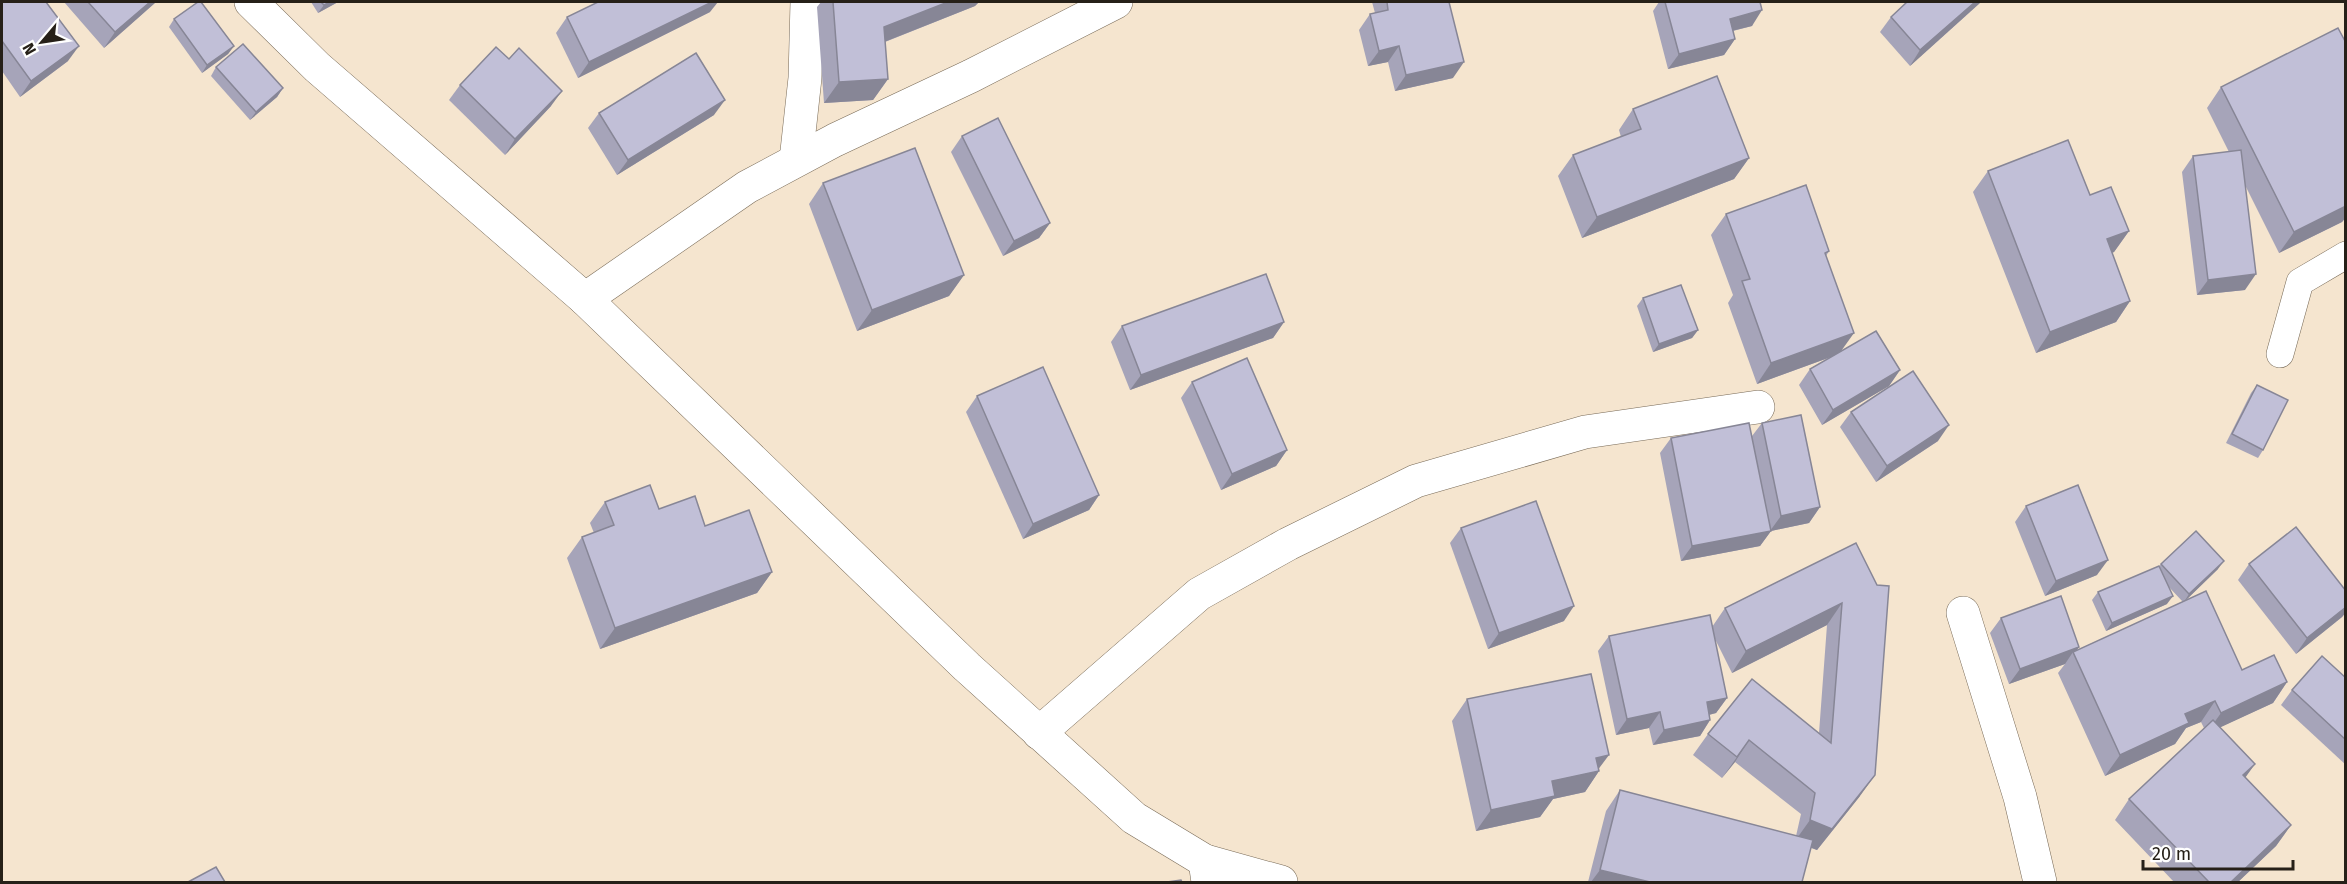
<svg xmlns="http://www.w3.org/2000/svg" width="2347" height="884" font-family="'Fira Sans',sans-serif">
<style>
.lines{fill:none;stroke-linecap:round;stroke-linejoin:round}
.lane-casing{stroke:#786a57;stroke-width:28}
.street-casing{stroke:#786a57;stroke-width:34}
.secondary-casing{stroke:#786a57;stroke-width:34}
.lane{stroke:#fff;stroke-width:27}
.street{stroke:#fff;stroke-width:33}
.secondary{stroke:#fff;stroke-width:33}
.wall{fill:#a6a4b9}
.shaded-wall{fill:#878696}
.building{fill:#c1bfd7;stroke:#878696;stroke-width:1.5}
</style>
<rect width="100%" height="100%" fill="#f5e5cf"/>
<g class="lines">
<g class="lane-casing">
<polyline id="lane" points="2280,354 2300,282 2346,255"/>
</g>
<g class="street-casing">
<g id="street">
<polyline points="796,160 805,78 807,2"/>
<polyline points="585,299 747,187 835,140 971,76 1116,2"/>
<polyline points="1963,613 2020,797 2040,882"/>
<polyline points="1039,733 1199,594 1288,544 1416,481 1585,432 1758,407"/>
<polyline points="1205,861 1208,882"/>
</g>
</g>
<g class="secondary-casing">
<polyline id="secondary" points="251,2 317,67 585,299 967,667 1134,818 1205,861 1281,882"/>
</g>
<use href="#lane" class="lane"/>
<use href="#street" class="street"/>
<use href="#secondary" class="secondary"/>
</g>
<g class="wall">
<polygon points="2,2 68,61 20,97 2,71"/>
<polygon points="64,2 156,2 104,48"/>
<polygon points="311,2 338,2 318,13"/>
<polygon points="821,2 979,2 975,6 885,42 888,79 873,100 824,103 817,7"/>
<polygon points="1372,2 1449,2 1453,78 1395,91 1388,62 1368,66 1359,30 1370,14 1375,13"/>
<polygon points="1659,2 1760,2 1752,26 1733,31 1735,39 1724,55 1668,69 1653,11"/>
<polygon points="1907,2 1981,2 1910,66 1880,32 1891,17"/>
<polygon points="710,12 578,78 556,33 567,17"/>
<polygon points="174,19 234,46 228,54 202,73 169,27"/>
<polygon points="2346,43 2346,217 2342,222 2279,253 2245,185 2245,290 2197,295 2182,172 2193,156 2229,152 2207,108 2221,87"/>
<polygon points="509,59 551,106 505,155 449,100 460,85"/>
<polygon points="216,67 283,88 277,97 250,120 211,76"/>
<polygon points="1633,109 1749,158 1734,179 1582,238 1558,176 1573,155 1621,137 1619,130"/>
<polygon points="599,113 714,115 617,175 588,128"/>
<polygon points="962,136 1050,223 1039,238 1003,256 951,152"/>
<polygon points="1988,171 2090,195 2129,231 2114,252 2112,253 2130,301 2116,322 2036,353 1973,192"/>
<polygon points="823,183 964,275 949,296 857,331 809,204"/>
<polygon points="1726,214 1829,251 1826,256 1841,351 1900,370 1889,386 1822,425 1799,385 1810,369 1831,357 1757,384 1728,303 1733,295 1711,235"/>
<polygon points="1643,298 1698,330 1692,338 1653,352 1637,306"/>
<polygon points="1284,322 1273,338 1130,390 1111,342 1122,326"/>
<polygon points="1192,382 1287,450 1276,466 1221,490 1181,398"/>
<polygon points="2257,385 2263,450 2258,458 2226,443 2251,393"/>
<polygon points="977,396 1099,495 1089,510 1023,539 966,412"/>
<polygon points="1851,412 1938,441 1876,482 1840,427"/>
<polygon points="1762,423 1820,507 1809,523 1771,531 1760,546 1681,561 1660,453 1671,438 1752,436"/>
<polygon points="605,502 705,526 772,572 757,593 600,649 567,558 582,537 594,533 590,523"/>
<polygon points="2026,506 2097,575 2045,596 2015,522"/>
<polygon points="1461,528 1564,621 1488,649 1450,543"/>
<polygon points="1856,543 1860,796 1817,850 1811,848 1802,882 1588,882 1606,811 1620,790 1796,836 1801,814 1735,762 1722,778 1693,755 1708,734 1819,733 1827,625 1732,673 1714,637 1727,698 1716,713 1709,715 1710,720 1700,736 1653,745 1649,728 1616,735 1598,651 1609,636 1712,627 1725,608"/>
<polygon points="2161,564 2218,569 2185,601 2242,670 2287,682 2273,703 2220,727 2255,764 2245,777 2291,825 2276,846 2238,882 2174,882 2115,820 2129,799 2204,728 2201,722 2186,728 2175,744 2105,776 2058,673 2065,664 2009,684 1990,633 2001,618 2079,647 2077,650 2183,602 2167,585 2167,604 2106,631 2092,600 2098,592 2159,567"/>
<polygon points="2249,564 2346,591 2346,612 2342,617 2296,654 2238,580"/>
<polygon points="2346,678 2346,765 2281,705 2292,690"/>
<polygon points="1467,699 1599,769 1599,771 1585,792 1553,799 1540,817 1476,831 1452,721"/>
</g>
<g class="shaded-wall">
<polygon points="150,2 156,2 104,48 115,32"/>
<polygon points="330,2 338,2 318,13 324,5"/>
<polygon points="712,2 718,2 710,12 578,78 589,62"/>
<polygon points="948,2 979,2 975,6 869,48 884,27"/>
<polygon points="1975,2 1981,2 1910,66 1920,50"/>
<polygon points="1762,10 1752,26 1719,34 1730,19"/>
<polygon points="1735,39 1724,55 1668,69 1679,54"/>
<polygon points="79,46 68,61 20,97 31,81"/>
<polygon points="234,46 228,54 202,73 207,65"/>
<polygon points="1399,46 1388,62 1368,66 1379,51"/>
<polygon points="1464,62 1453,78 1395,91 1406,75"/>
<polygon points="888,79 873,100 824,103 839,82"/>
<polygon points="283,88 277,97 250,120 256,112"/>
<polygon points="562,91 551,106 505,155 515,139"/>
<polygon points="725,100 714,115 617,175 628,160"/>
<polygon points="1749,158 1734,179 1582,238 1597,217"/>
<polygon points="2346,206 2346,217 2342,222 2279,253 2294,232"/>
<polygon points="1050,223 1039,238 1003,256 1014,241"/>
<polygon points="2129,231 2114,252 2092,260 2107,239"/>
<polygon points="2256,274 2245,290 2197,295 2208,280"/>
<polygon points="964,275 949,296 857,331 872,310"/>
<polygon points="2130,301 2116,322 2036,353 2050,332"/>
<polygon points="1284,322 1273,338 1130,390 1141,375"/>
<polygon points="1698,330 1692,338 1653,352 1659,344"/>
<polygon points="1854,333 1839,354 1757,384 1771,363"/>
<polygon points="1900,370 1889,386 1822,425 1833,410"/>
<polygon points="1949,425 1938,441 1876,482 1887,466"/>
<polygon points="1287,450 1276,466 1221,490 1232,474"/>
<polygon points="1099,495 1089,510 1023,539 1033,524"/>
<polygon points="1820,507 1809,523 1771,531 1760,546 1681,561 1692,546 1770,531 1781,516"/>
<polygon points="2108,560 2097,575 2045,596 2056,581"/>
<polygon points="2224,561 2218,569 2184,602 2189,594"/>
<polygon points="772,572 757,593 600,649 615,628"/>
<polygon points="2173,596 2167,604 2106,631 2112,623"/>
<polygon points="1842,603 1827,625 1732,673 1746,651"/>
<polygon points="1574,606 1564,621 1488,649 1499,633"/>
<polygon points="2346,607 2346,612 2342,617 2296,654 2307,638"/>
<polygon points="2079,647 2074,654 2073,652 2065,664 2009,684 2020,669"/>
<polygon points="2287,682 2273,703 2206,734 2221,713"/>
<polygon points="1727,698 1716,713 1696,718 1707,702"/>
<polygon points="2215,701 2201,722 2186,728 2175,744 2105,776 2120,755 2185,714"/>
<polygon points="1660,712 1649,728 1616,735 1627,719"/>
<polygon points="1710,720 1700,736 1653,745 1664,730"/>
<polygon points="1749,740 1735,762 1722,778 1737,757"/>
<polygon points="1609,755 1597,771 1599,771 1585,792 1553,799 1540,817 1476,831 1491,810 1552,781 1596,758"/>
<polygon points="2255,764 2240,785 2243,775"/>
<polygon points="1875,775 1860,796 1817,850 1795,841 1810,820"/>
<polygon points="2291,825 2276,846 2238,882 2231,882"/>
<polygon points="1600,870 1650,882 1591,882"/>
</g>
<g class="building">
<polygon points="2,2 46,2 79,46 31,81 2,41"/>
<polygon points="88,2 150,2 115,32"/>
<polygon points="198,2 201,2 234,46 207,65 174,19"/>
<polygon points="321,2 330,2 324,5"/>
<polygon points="598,2 712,2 589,62 567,17"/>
<polygon points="833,2 948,2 884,27 888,79 839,82"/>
<polygon points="1387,2 1449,2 1464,62 1406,75 1399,46 1379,51 1370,14 1388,10"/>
<polygon points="1665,2 1760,2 1762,10 1730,19 1735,39 1679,54"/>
<polygon points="1907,2 1975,2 1920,50 1891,17"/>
<polygon points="2338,28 2346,43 2346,206 2294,232 2221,87"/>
<polygon points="243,44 283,88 256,112 216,67"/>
<polygon points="496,47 509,59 519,48 562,91 515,139 460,85"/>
<polygon points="696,53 725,100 628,160 599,113"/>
<polygon points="1717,76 1749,158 1597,217 1573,155 1641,129 1633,109"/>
<polygon points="998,118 1050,223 1014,241 962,136"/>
<polygon points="2068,140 2090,195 2111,187 2129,231 2107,239 2130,301 2050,332 1988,171"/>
<polygon points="915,148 964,275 872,310 823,183"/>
<polygon points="2241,150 2256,274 2208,280 2193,156"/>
<polygon points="1806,185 1829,251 1825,253 1854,333 1771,363 1742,281 1750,279 1726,214"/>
<polygon points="1266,274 1284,322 1141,375 1122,326"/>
<polygon points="1681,285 1698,330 1659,344 1643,298"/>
<polygon points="1876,331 1900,370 1833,410 1810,369"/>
<polygon points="1247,358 1287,450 1232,474 1192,382"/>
<polygon points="1043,367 1099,495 1033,524 977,396"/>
<polygon points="1913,371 1949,425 1887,466 1851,412"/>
<polygon points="2257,385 2288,400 2263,450 2232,434"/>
<polygon points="1801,415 1820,507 1781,516 1762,423"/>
<polygon points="1749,423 1771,531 1692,546 1671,438"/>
<polygon points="650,485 659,509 695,496 705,526 749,510 772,572 615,628 582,537 614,525 605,502"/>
<polygon points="2078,485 2108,560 2056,581 2026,506"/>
<polygon points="1536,501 1574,606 1499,633 1461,528"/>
<polygon points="2296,527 2346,591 2346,607 2307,638 2249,564"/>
<polygon points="2196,531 2224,561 2189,594 2161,564"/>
<polygon points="1856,543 1877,585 1889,586 1875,775 1832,829 1810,820 1815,793 1749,740 1737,757 1708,734 1752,679 1831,743 1842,603 1746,651 1725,608"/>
<polygon points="2159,566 2173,596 2112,623 2098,592"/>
<polygon points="2206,591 2242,670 2274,655 2287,682 2221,713 2215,701 2185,714 2189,723 2120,755 2073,652"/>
<polygon points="2061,596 2079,647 2020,669 2001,618"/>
<polygon points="1710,615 1727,698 1707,702 1710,720 1664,730 1660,712 1627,719 1609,636"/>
<polygon points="2322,656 2346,678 2346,740 2292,690"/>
<polygon points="1591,674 1609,755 1596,758 1599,771 1552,781 1555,796 1491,810 1467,699"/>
<polygon points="2213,720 2255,764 2243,775 2291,825 2231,882 2209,882 2129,799"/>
<polygon points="1620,790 1813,840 1802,882 1650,882 1600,870"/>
<polygon points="216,867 225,882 188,882"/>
<polygon points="1181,880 1182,882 1167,882"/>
</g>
<rect width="2347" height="884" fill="none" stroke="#262018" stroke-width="6"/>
<g transform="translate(42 42) rotate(241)" stroke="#ffffff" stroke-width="4.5" paint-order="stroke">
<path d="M0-4.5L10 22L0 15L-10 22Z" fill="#262018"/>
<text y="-9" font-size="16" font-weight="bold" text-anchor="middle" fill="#262018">N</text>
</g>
<path d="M2143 860v9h150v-9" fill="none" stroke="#262018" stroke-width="3"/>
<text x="2152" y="860" font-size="18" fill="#262018" stroke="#ffffff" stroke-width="4.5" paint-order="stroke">20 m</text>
</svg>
